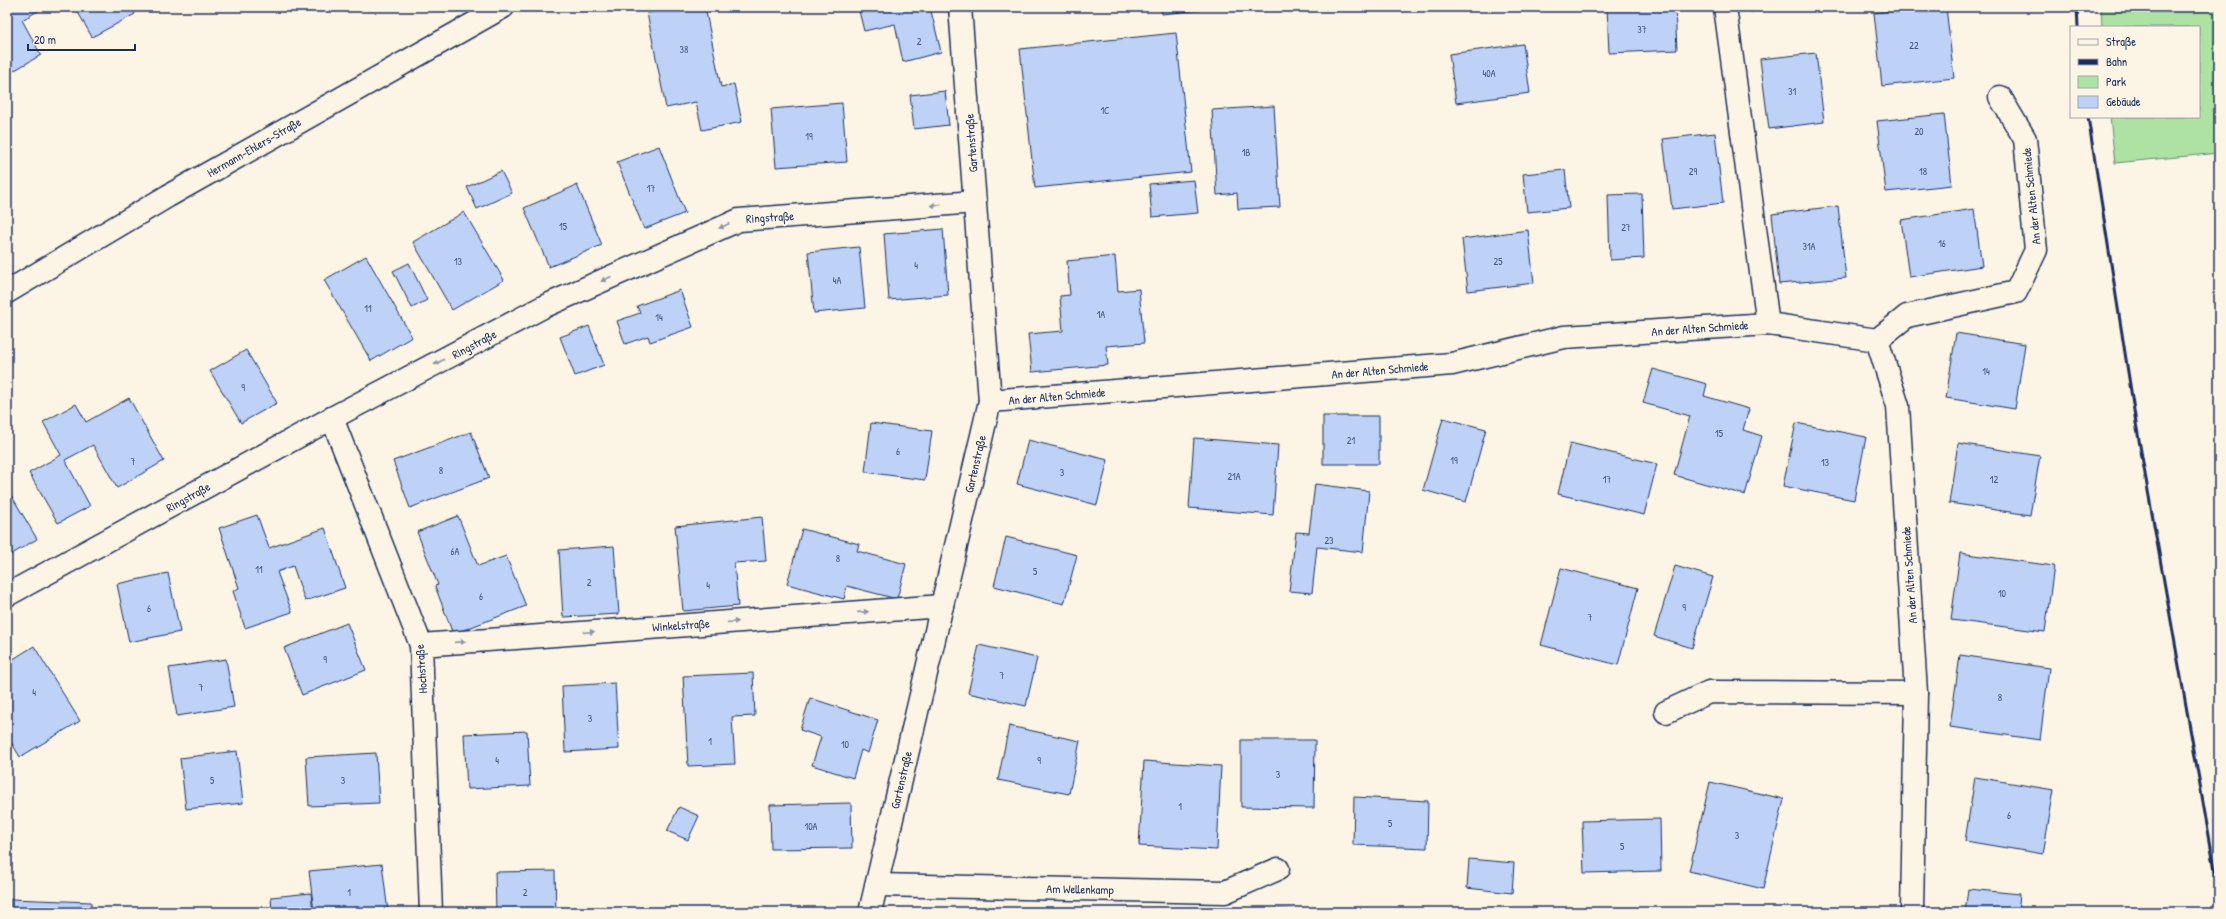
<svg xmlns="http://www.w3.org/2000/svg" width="2226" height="919" font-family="'Patrick Hand',sans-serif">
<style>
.green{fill:#aee2a3;stroke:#648880}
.building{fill:#bed2f7;stroke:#1b2f5e}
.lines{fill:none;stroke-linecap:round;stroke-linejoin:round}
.minor-casing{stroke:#1b2f5e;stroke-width:25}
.tertiary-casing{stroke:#1b2f5e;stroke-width:25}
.minor{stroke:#fcf5e5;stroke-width:22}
.tertiary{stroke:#fcf5e5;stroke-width:22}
.rail{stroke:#1b2f5e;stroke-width:3}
.oneway{fill:#8c92a2}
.labels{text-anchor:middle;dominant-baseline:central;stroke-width:4;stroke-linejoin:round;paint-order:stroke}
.number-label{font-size:10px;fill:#445884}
.street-label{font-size:12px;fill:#1b2f5e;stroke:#fcf5e5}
</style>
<rect width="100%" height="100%" fill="#fcf5e5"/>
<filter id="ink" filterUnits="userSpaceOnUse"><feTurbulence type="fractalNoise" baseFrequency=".025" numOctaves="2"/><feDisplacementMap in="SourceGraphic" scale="8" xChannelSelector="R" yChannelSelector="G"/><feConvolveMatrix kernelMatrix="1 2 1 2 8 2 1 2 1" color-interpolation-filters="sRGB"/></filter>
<g filter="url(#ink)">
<polygon class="green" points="2101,7 2219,7 2219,153 2115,163 2110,117 2199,117 2199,27 2102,27"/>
<g class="building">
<polygon points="7,7 45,7 22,20 41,55 13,71 11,66 7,68"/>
<polygon points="75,7 131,7 135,14 92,37"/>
<polygon points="679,7 705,7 721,87 734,84 742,122 702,130 696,102 666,108 647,13"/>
<polygon points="858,7 930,7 941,52 903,62 895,24 864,31"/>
<polygon points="1161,7 1200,7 1201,10 1162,14"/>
<polygon points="1607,7 1675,7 1677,50 1609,53"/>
<polygon points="1749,7 1791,7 1750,12"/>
<polygon points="1929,7 1946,7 1954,78 1882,86 1874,13"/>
<polygon points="1176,33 1191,172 1035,188 1020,49"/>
<polygon points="1523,44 1530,93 1456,103 1449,54"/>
<polygon points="1816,53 1824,122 1769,129 1760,59"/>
<polygon points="945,91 949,125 914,129 910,95"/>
<polygon points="842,103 847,162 776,167 771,109"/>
<polygon points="1274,106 1280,207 1238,209 1237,193 1217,195 1212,110"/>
<polygon points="1944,114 1952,185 1886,192 1877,121"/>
<polygon points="1715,133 1723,203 1672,209 1663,139"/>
<polygon points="659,146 685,213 644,229 617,162"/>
<polygon points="1565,170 1569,208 1527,212 1523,174"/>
<polygon points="501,171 512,193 477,209 467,187"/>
<polygon points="1194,180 1198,213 1152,217 1149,184"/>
<polygon points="577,185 602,245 549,267 524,208"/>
<polygon points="1642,194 1644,258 1610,260 1608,195"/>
<polygon points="1838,206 1846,278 1779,284 1772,214"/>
<polygon points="1974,209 1982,266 1909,277 1901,220"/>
<polygon points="464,212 504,280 452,310 413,242"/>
<polygon points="943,229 948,295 889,300 884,234"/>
<polygon points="1528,230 1534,283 1468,291 1462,239"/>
<polygon points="859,247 865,308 814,313 808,252"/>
<polygon points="366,256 412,337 371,361 324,280"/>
<polygon points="1115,256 1118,291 1139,289 1144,343 1106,346 1108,365 1032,372 1028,334 1063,331 1060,296 1070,295 1067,261"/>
<polygon points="409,263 427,300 412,308 393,271"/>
<polygon points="680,290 693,327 650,342 648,336 625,344 617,321 640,313 637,306"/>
<polygon points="589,326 604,365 575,376 560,337"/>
<polygon points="1956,333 2025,344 2015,409 1946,398"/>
<polygon points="246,350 277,403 241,423 210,371"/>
<polygon points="1653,369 1707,384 1704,396 1749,409 1743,430 1762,436 1745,495 1674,475 1690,416 1643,403"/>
<polygon points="129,398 164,461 117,488 93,445 65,460 90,506 58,523 29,473 61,455 43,422 76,404 86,422"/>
<rect x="1323" y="416" width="56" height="48"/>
<polygon points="1443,418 1486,429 1466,502 1423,490"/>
<polygon points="871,423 932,431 925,480 865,472"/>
<polygon points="1796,423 1866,437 1854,500 1783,486"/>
<polygon points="471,432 489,478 410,508 393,461"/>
<polygon points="1194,438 1278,445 1273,515 1189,508"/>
<polygon points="1028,440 1108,460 1097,505 1017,484"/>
<polygon points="1570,443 1657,464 1644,515 1558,494"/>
<polygon points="1958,443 2040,456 2030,515 1949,503"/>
<polygon points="1315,484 1369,491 1363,552 1317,547 1312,593 1289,591 1296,532 1309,533"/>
<polygon points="7,488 37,539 7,557"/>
<polygon points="257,515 269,548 325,528 345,588 305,601 293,566 277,572 292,612 245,628 233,591 239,588 219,528"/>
<polygon points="458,516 478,566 506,556 526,606 453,634 435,586 438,585 417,532"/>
<polygon points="762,517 766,561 734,563 738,606 683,611 675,526"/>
<polygon points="802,529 859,544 857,551 906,564 897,599 847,586 844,599 787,584"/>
<polygon points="1006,537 1077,555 1064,604 994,586"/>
<polygon points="614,546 619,614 563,617 559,550"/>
<polygon points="1960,553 2054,566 2045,632 1951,620"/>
<polygon points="1675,566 1713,577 1692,648 1654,636"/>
<polygon points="1561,568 1638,588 1618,665 1541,645"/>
<polygon points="168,573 180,632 129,642 117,584"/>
<polygon points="347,623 366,670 302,695 284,648"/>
<polygon points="979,645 1037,658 1026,706 968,693"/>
<polygon points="34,646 80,721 20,757 7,735 7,663"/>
<polygon points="1960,655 2049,668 2040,740 1950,727"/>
<polygon points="226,659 234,707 177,716 169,668"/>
<polygon points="753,673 755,716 732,717 735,764 688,766 683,676"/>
<polygon points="615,683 619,749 565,752 562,686"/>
<polygon points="810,698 878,720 868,753 861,750 853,778 812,765 821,737 800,730"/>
<polygon points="1009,726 1080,741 1069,794 998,780"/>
<polygon points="527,731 530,786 467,789 464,734"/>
<polygon points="1241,740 1315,740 1314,808 1241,807"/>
<polygon points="237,751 243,803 186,809 180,758"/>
<polygon points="376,753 379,803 309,806 306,757"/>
<polygon points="1144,761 1221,766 1217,850 1139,846"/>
<polygon points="1975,777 2054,790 2043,854 1965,841"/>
<polygon points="1710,782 1784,799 1763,889 1689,871"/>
<polygon points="1354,797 1428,801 1427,848 1353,845"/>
<polygon points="851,803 852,848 771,849 770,805"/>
<polygon points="679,807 699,816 688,840 667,831"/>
<polygon points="1660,819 1661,871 1584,873 1582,821"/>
<polygon points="1469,859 1514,863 1512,893 1467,888"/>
<polygon points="382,864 388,912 314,912 309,871"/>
<polygon points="555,871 556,912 496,912 495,872"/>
<polygon points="1968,889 2020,894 2018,912 1965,912"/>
<polygon points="311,893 313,912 272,912 271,897"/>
<polygon points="11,899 91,902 91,912 11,912"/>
<polygon points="1278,909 1352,912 1278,912"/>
</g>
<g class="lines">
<g class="minor-casing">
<g id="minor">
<polyline points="1725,7 1768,324"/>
<polyline points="1877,340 1907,316 2016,292 2036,250 2025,139 2000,97"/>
<polyline points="990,401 1452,364 1564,337 1768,324 1877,340 1898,406 1916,693 1912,912"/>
<polyline points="332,418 421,645 431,912"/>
<polyline points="7,595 332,418 543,307 739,220 975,202"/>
<polyline points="421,645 942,606"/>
<polyline points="1666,712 1709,692 1916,693"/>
<polyline points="876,885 1225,892 1278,869"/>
<polyline points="870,912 990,401 960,7"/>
</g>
</g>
<g class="tertiary-casing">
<polyline id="tertiary" points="7,292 168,196 503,7"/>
</g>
<use href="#minor" class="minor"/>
<use href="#tertiary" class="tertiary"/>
<g class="rail">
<polyline points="2077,7 2078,27"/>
<polyline points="2088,117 2136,423 2219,892"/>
</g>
</g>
<defs><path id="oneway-solid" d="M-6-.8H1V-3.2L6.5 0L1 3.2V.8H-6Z"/></defs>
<g class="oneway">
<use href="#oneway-solid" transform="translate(936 205) rotate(176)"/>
<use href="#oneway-solid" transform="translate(724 226) rotate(156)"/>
<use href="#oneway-solid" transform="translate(606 279) rotate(156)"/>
<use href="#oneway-solid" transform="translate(439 362) rotate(152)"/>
<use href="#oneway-solid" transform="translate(863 612) rotate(-4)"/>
<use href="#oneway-solid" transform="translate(733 622) rotate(-4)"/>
<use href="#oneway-solid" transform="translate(589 632) rotate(-4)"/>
<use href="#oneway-solid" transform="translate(460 642) rotate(-4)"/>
</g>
</g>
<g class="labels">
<g class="number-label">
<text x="1642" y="29">37</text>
<text x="919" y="41">2</text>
<text x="1914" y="45">22</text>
<text x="684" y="49">38</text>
<text x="1489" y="73">40A</text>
<text x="1792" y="91">31</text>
<text x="1105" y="110">1C</text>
<text x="1919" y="131">20</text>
<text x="809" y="136">19</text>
<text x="1246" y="152">1B</text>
<text x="1693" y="171">29</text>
<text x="1923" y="171">18</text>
<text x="651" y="188">17</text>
<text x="563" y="226">15</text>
<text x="1626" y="227">27</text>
<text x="1942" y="243">16</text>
<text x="1809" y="246">31A</text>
<text x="458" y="261">13</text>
<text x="1498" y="261">25</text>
<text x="916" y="265">4</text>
<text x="837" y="280">4A</text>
<text x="368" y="308">11</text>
<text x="1101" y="314">1A</text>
<text x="659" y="317">14</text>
<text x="1986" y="371">14</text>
<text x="243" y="387">9</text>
<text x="1719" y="433">15</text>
<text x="1351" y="440">21</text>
<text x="898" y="451">6</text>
<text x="1454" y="460">19</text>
<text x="133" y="461">7</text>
<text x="1825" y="462">13</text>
<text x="441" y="470">8</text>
<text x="1062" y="472">3</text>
<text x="1234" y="476">21A</text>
<text x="1607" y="479">17</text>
<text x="1994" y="479">12</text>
<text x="1329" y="540">23</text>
<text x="455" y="551">6A</text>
<text x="838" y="558">8</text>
<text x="259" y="569">11</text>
<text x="1035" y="571">5</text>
<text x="589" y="582">2</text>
<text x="708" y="585">4</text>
<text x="2002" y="593">10</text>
<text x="481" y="596">6</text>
<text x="1684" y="607">9</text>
<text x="149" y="608">6</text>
<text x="1590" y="617">7</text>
<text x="325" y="659">9</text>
<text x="1002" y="675">7</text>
<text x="201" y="687">7</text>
<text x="34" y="692">4</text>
<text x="2000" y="697">8</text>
<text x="590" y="718">3</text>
<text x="710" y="741">1</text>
<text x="845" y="744">10</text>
<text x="497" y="760">4</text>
<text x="1039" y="760">9</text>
<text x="1278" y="774">3</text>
<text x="212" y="780">5</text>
<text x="343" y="780">3</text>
<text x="1180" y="806">1</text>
<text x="2009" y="815">6</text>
<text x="1390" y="823">5</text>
<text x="811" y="826">10A</text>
<text x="1737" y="835">3</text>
<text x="1622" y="846">5</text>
<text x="349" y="892">1</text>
<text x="525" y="892">2</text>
</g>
<g class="street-label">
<text transform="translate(971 143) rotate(-94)">Gartenstraße</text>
<text transform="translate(254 147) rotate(-30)">Hermann-Ehlers-Straße</text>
<text transform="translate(2031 196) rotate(-96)">An der Alten Schmiede</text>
<text transform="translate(770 217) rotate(-4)">Ringstraße</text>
<text transform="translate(1700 328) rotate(-4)">An der Alten Schmiede</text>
<text transform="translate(474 344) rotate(-28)">Ringstraße</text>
<text transform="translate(1380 370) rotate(-5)">An der Alten Schmiede</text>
<text transform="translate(1057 396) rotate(-5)">An der Alten Schmiede</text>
<text transform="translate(975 464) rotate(-77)">Gartenstraße</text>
<text transform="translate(188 497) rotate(-29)">Ringstraße</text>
<text transform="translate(1909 575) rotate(-94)">An der Alten Schmiede</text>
<text transform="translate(681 625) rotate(-4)">Winkelstraße</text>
<text transform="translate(421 669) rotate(-94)">Hochstraße</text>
<text transform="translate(901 780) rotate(-77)">Gartenstraße</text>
<text transform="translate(1080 889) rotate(1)">Am Wellenkamp</text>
</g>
</g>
<rect width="2226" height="919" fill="none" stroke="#fcf5e5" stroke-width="24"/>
<rect x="12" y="12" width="2202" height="895" fill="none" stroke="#1b2f5e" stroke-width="1.5" filter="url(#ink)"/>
<rect x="2070" y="26" width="130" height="92" fill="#fcf5e5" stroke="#a2a6af"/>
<rect x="2078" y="39" width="20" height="6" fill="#fcf5e5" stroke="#a2a6af"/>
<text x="2106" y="46" font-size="12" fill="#1b2f5e">Straße</text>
<rect x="2078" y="59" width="20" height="6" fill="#1b2f5e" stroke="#a2a6af"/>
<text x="2106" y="66" font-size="12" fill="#1b2f5e">Bahn</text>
<rect x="2078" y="76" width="20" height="12" fill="#aee2a3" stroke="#a2a6af"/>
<text x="2106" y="86" font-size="12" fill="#1b2f5e">Park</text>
<rect x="2078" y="96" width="20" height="12" fill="#bed2f7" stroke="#a2a6af"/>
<text x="2106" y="106" font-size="12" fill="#1b2f5e">Gebäude</text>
<path d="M28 44v6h107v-6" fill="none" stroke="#1b2f5e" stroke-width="2"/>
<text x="34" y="44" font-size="12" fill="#1b2f5e" stroke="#fcf5e5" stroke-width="3" paint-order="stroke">20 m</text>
</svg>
